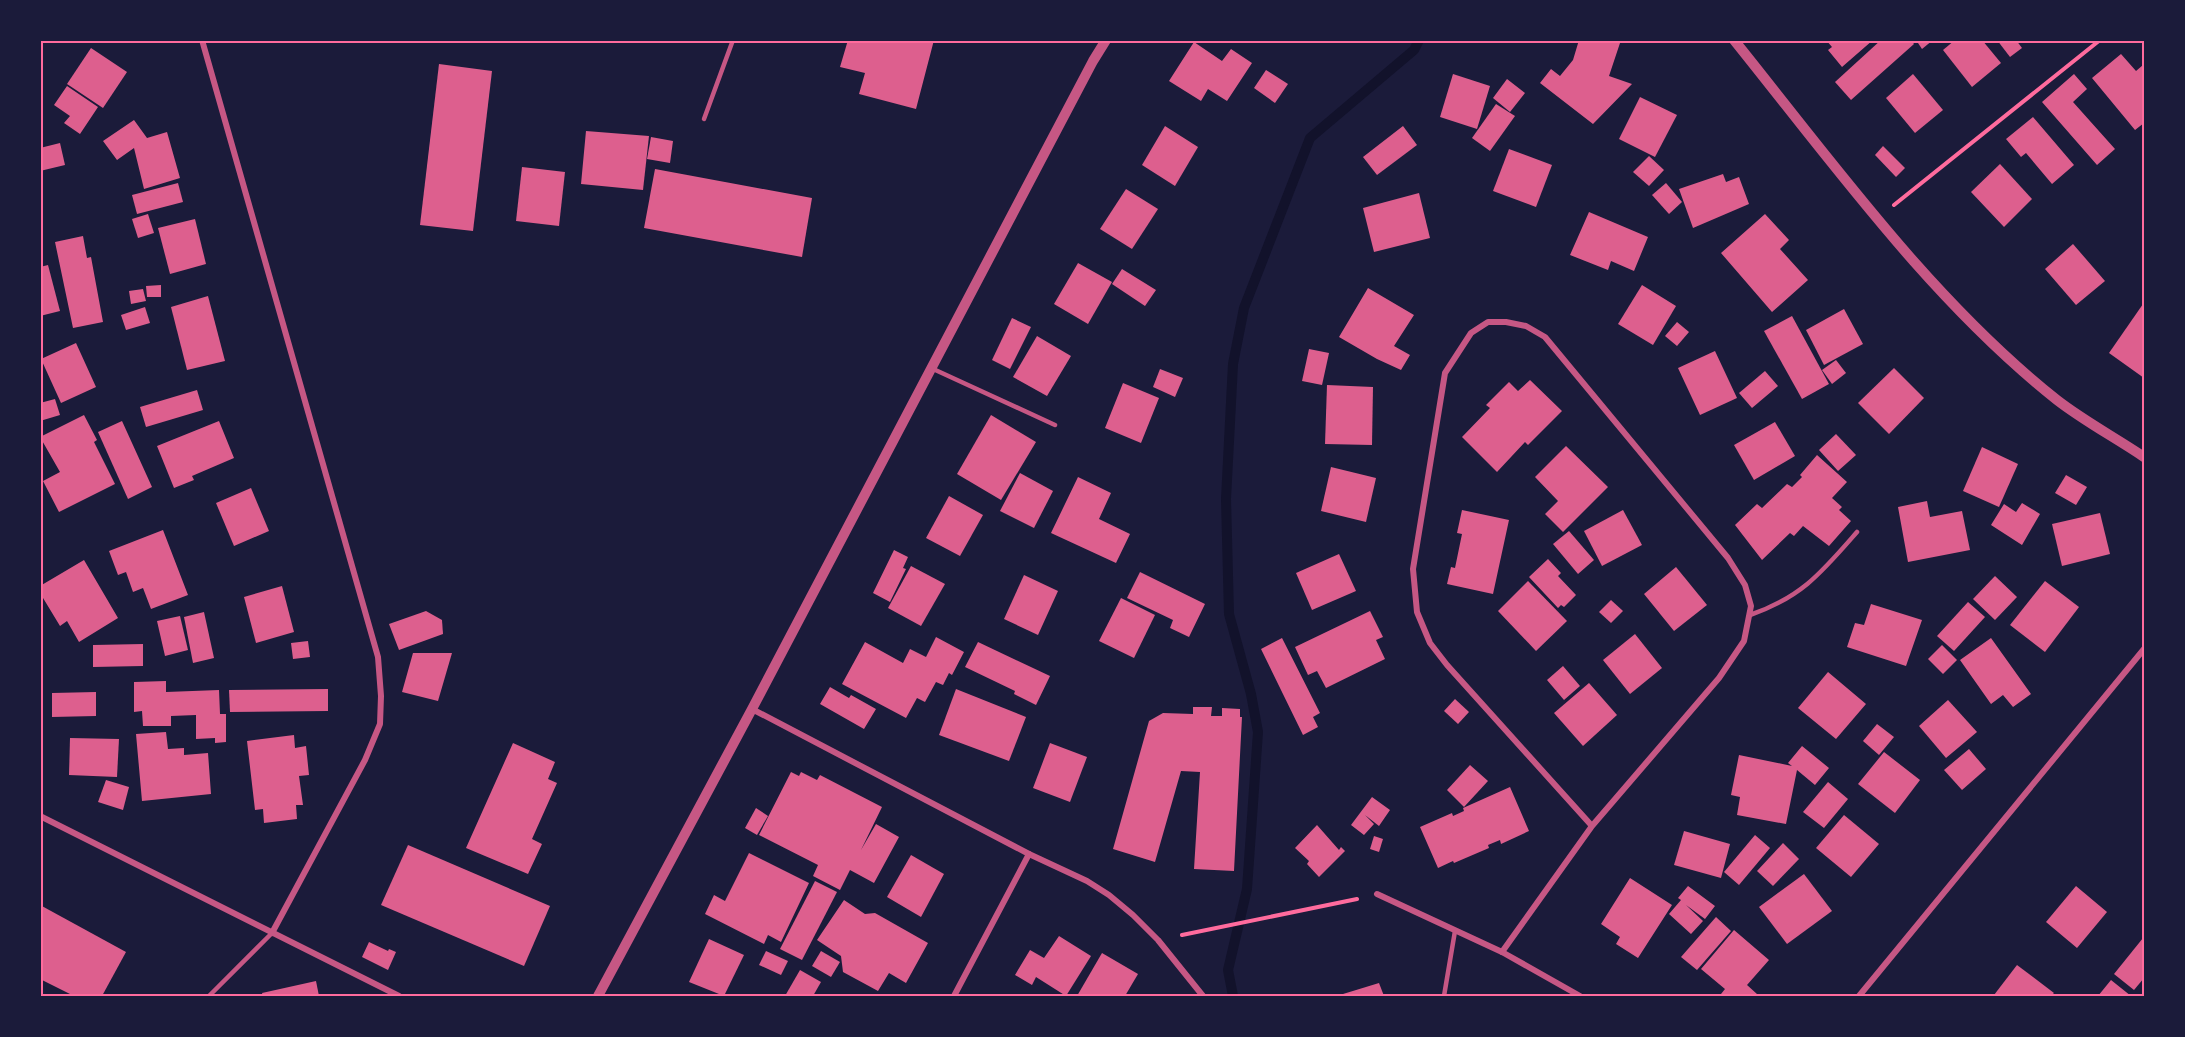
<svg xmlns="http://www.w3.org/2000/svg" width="2185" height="1037" font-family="Overpass,sans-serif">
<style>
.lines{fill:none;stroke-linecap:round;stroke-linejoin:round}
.stream{stroke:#12122b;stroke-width:10}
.building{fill:#dd5f8e}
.path{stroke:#ff6b9d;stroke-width:4}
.service{stroke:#c65784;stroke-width:4.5}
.minor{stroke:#c65784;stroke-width:6}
.tertiary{stroke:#c65784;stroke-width:10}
.neatline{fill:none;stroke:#ff6b9d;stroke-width:2}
</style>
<rect width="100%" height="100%" fill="#1b1b3a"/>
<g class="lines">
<polyline class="stream" points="1233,996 1228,970 1247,889 1258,732 1251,694 1229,614 1226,499 1233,364 1244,308 1310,138 1414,50 1419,40"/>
</g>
<g class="building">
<polygon points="848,40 934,40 916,109 859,94 865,73 840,67"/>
<polygon points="1579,40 1621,40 1609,76 1632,84 1593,124 1540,83 1551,69 1560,76 1573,60"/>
<polygon points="1826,40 1873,40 1842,67 1828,50 1832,47"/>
<polygon points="1881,40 1911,40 1914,44 1851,100 1835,82"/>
<polygon points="1916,40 1933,40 1922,49"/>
<polygon points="1955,40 1982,40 2001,63 1972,87 1943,50"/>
<polygon points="1997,40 2016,40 2022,48 2010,57"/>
<polygon points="1194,42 1222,61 1231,49 1252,63 1227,101 1208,89 1201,101 1169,81"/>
<polygon points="91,48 127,72 103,108 67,84"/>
<polygon points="2121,54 2136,71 2143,65 2144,67 2144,123 2135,130 2092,78"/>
<polygon points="439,64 492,71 473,231 420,225"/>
<polygon points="1266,70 1288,84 1275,103 1254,88"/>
<polygon points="1453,74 1490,86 1477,129 1440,117"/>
<polygon points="1913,74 1943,110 1915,133 1886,98"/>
<polygon points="2074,74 2087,89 2073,102 2115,149 2097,165 2042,102"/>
<polygon points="1507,79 1525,93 1510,112 1493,98"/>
<polygon points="67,86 98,107 80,134 64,123 70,116 54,105"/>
<polygon points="1640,97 1677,115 1655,157 1619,139"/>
<polygon points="1496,104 1515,116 1490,151 1472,138"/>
<polygon points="2033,117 2074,165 2052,184 2026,153 2021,157 2006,139"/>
<polygon points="134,120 147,138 167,132 180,178 144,189 134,148 117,160 103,141"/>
<polygon points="1165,126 1198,147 1175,186 1142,165"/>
<polygon points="1403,126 1417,145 1377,175 1363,157"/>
<polygon points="586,131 649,136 643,190 581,184"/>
<polygon points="651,137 673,141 670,163 647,159"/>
<polygon points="60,143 65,165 40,171 40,148"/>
<polygon points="1883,146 1905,168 1896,177 1875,155"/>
<polygon points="1509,149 1552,165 1536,207 1493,191"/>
<polygon points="1649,156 1664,170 1649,186 1633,172"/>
<polygon points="2000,164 2032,199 2004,227 1971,192"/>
<polygon points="522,167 565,172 559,226 516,221"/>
<polygon points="655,169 812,198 802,257 644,228"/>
<polygon points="1723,174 1726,182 1739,177 1749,204 1693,228 1679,189"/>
<polygon points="178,183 183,202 137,214 132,195"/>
<polygon points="1666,183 1682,202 1669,214 1652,195"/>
<polygon points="1126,189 1158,209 1132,249 1100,229"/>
<polygon points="1419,193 1430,238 1374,252 1363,208"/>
<polygon points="1589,212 1648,237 1634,271 1611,261 1608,270 1570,255"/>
<polygon points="148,214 154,233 138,238 132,219"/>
<polygon points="1765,214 1789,240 1780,249 1808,280 1772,312 1721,253"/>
<polygon points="195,219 206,264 170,274 158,228"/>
<polygon points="83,236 87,258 91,257 103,322 73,328 55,242"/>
<polygon points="2073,244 2105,281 2076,305 2045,269"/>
<polygon points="1078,263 1112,282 1088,324 1054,304"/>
<polygon points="48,265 60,311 40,316 40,267"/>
<polygon points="1122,269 1156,290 1145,306 1112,284"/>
<polygon points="161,285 161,297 147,297 146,286"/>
<polygon points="1642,285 1676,306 1653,345 1618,324"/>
<polygon points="1368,288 1414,315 1394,346 1410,355 1401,370 1377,359 1339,337"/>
<polygon points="143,289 146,301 131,304 129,291"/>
<polygon points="208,296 225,361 187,370 171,307"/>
<polygon points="2143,304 2144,305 2144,378 2109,353"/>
<polygon points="145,307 150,323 126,330 121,315"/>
<polygon points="1844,309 1863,344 1824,365 1806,330"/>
<polygon points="1792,316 1829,384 1802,399 1764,331"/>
<polygon points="1012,318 1031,327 1010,369 992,360"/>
<polygon points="1677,322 1689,332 1677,346 1665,336"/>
<polygon points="1037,336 1071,356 1047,396 1013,377"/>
<polygon points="76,343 96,387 61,403 41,359"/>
<polygon points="1309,349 1329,353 1322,385 1302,381"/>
<polygon points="1715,351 1737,398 1700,415 1678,368"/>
<polygon points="1836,360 1846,373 1832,384 1822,370"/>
<polygon points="1894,368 1924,398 1889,434 1858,403"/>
<polygon points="1160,369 1183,378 1175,397 1153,387"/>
<polygon points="1765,371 1778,386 1752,408 1739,393"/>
<polygon points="1530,380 1562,411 1528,445 1525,442 1497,472 1462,437 1490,408 1486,405 1509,382 1518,391"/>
<polygon points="1123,383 1159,398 1141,443 1105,428"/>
<polygon points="1327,385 1373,387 1372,445 1325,444"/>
<polygon points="197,390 203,410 146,427 140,407"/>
<polygon points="55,399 60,415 40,421 40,403"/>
<polygon points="84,415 97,440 94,442 115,484 59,512 43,481 60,472 40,437"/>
<polygon points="991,415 1036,442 1001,500 957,474"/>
<polygon points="122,421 152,487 128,499 98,432"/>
<polygon points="219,421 234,458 192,476 194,480 174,488 157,446"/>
<polygon points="1775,422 1795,456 1754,480 1734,445"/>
<polygon points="1836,434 1856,455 1838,471 1819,450"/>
<polygon points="1566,446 1608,487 1563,532 1545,514 1558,501 1535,477"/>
<polygon points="1982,447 2018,464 1999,507 1963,491"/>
<polygon points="1817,455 1847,482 1832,498 1842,507 1839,510 1851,521 1829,546 1803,526 1794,536 1790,533 1762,560 1735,525 1757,504 1762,508 1787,484 1792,487 1802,477 1800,475"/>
<polygon points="1331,467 1376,478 1366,522 1321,511"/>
<polygon points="1020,473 1053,491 1034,528 1000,511"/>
<polygon points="2066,475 2087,487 2076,505 2055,493"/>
<polygon points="1078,477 1111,493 1099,519 1130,534 1116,563 1051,533"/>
<polygon points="251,488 269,531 234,546 216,503"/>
<polygon points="949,496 983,515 960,556 926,538"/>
<polygon points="1927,501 1930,517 1962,511 1970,550 1908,562 1898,507"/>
<polygon points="2022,503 2040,514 2022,545 1991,525 2004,504 2016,512"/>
<polygon points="1462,510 1509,520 1493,594 1447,584 1451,567 1455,568 1462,534 1457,533"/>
<polygon points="1623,510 1642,545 1602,566 1584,531"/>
<polygon points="2100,513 2110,554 2062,566 2052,524"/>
<polygon points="163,530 188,595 151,609 143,588 133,592 126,572 118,575 109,551"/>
<polygon points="1569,531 1594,560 1578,574 1553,544"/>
<polygon points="894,550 908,557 903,568 906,569 890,602 873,593"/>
<polygon points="1339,554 1356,591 1312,610 1296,573"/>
<polygon points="1548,559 1561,573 1558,576 1576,595 1564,607 1561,605 1558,608 1529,577"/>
<polygon points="84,560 118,618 79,642 67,621 60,626 40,593 40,586"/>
<polygon points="911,566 945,584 921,626 888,608"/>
<polygon points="1676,567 1707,605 1674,631 1644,594"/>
<polygon points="1140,572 1205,604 1189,637 1170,628 1173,620 1127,598"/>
<polygon points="1024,575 1058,591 1038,635 1004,619"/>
<polygon points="1995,576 2017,597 1995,620 1973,599"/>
<polygon points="1528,581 1567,621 1536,651 1498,611"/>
<polygon points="2045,581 2079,607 2045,652 2010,625"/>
<polygon points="282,586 294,632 256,643 244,597"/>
<polygon points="1121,598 1155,615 1134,658 1099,641"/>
<polygon points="1611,600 1623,611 1611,623 1599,612"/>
<polygon points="1968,602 1985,617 1954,651 1937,636"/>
<polygon points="1871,604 1922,620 1906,666 1847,647 1855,623 1864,625"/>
<polygon points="426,611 442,620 443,634 399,650 389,624"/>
<polygon points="1370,611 1383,637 1376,640 1385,659 1326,688 1317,671 1308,675 1295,647"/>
<polygon points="204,612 214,658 193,663 184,617"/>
<polygon points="180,616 188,650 165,656 157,621"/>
<polygon points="1635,634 1662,668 1630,694 1603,660"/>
<polygon points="936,637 964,652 952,675 949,673 943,685 936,682 925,702 917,698 906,718 842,684 865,642 903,663 910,649 926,657"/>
<polygon points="1282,638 1320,713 1313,717 1318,727 1303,735 1261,649"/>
<polygon points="1991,638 2031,694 2013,707 2003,695 1991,704 1960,660"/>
<polygon points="308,641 310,657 293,659 291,643"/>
<polygon points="978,642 1050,676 1036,705 1014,694 1015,691 965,667"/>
<polygon points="143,644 143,666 93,667 93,645"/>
<polygon points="1942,645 1957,660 1943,674 1928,659"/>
<polygon points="413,653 452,653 438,701 402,692"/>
<polygon points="1563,666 1580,686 1564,700 1547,680"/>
<polygon points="1828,672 1866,704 1836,739 1798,708"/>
<polygon points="166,681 166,692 219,690 220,714 226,714 226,742 215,743 215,738 196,739 196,715 171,716 171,726 143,726 142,711 134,712 134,682"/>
<polygon points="1589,683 1617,715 1583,746 1554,713"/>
<polygon points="830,687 849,698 851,695 876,709 864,729 820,704"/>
<polygon points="328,689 328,711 230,712 229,690"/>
<polygon points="956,689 1026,717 1009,761 939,735"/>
<polygon points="96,692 96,716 52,717 52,693"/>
<polygon points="1455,699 1469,712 1458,724 1444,711"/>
<polygon points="1948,700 1977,732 1946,758 1919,726"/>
<polygon points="1193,707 1212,707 1211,716 1222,716 1222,708 1240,709 1240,717 1242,717 1234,871 1194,869 1200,772 1181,771 1155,862 1113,849 1149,721 1163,713 1193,714"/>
<polygon points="1877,724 1894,737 1879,755 1863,741"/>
<polygon points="166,732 168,749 184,748 184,755 208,753 211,794 142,801 136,734"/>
<polygon points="294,735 295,748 306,746 309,775 299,776 303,805 296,805 297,819 264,823 263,809 255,810 247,741"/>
<polygon points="70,738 119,739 117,777 69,775"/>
<polygon points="513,743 555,762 548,779 557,783 532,839 542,844 528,874 466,848"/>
<polygon points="1050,743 1087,757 1070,802 1033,788"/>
<polygon points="1802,746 1829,768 1815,785 1797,770 1786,824 1737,815 1740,797 1731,795 1739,755 1792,766 1788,763"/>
<polygon points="1969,749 1986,769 1962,790 1944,770"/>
<polygon points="1884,752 1920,780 1895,813 1858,784"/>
<polygon points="1470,765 1488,781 1464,807 1447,790"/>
<polygon points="791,772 799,776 801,772 817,780 820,775 882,807 861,850 876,824 899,837 874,883 850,870 840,890 813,876 818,865 759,835"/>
<polygon points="106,780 129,787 123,810 98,802"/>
<polygon points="1828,782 1848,799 1824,828 1803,812"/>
<polygon points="1510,787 1529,831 1501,844 1500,840 1488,845 1489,848 1454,863 1453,861 1438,868 1420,827 1452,813 1453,816 1464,811 1463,808"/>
<polygon points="1372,797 1390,810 1379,826 1365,815 1374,824 1364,835 1351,825"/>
<polygon points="756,808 768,816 757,835 745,828"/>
<polygon points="1844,815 1879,844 1851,877 1816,848"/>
<polygon points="1317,825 1339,850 1341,847 1345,851 1319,877 1307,864 1309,861 1295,848"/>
<polygon points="1684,831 1730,844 1721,878 1674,865"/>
<polygon points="1755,835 1770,848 1739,885 1724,872"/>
<polygon points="1374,836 1383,839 1379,852 1370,849"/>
<polygon points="1783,843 1799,859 1773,886 1757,871"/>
<polygon points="408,845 550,906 524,966 381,905"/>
<polygon points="749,853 809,883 781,942 768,935 764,944 705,914 714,895 725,901"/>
<polygon points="911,855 944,874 921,917 887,897"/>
<polygon points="1804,874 1832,911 1787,944 1759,907"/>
<polygon points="1630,878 1672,905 1638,958 1616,944 1620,937 1601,924"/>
<polygon points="815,881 837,892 802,960 780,949"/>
<polygon points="1688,886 1715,906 1705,919 1686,905 1703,921 1691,934 1669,914 1681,900 1678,898"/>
<polygon points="2076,886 2107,912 2077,948 2046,922"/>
<polygon points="844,900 865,914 875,913 928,943 906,983 889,973 878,991 843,972 841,956 817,940"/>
<polygon points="40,905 126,952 102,996 74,996 40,979"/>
<polygon points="1716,917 1731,931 1697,970 1681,957"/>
<polygon points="1734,930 1769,960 1747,985 1757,994 1755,996 1724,996 1721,994 1725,989 1701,969"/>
<polygon points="1059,936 1091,956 1066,996 1036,977 1032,985 1015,975 1030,950 1044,958"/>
<polygon points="2143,938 2144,940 2144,978 2134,990 2114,974"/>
<polygon points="709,939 744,955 724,996 689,982"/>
<polygon points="369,942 388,951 389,949 396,952 388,970 362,957"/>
<polygon points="766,951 788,961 781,975 759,965"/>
<polygon points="821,951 840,962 831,977 812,966"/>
<polygon points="1102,953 1138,974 1125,996 1077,996"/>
<polygon points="2017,965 2054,993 2051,996 1994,995"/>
<polygon points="800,970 821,982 813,996 785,996"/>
<polygon points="2111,980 2131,996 2098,996"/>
<polygon points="316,981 319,996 263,996 262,993"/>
<polygon points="1379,983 1384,996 1344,996 1343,994"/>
</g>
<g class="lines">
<g class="path">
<polyline points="1894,205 2100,40"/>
<polyline points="1182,935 1357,899"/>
</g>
<g class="service">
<polyline points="704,119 733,40"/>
<polyline points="931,368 1055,425"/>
<path d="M1750,615C1802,597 1822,572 1857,532"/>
<polyline points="209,996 272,933"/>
<polyline points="1444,996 1455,931"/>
</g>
<g class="minor">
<polyline points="202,40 378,657 381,696 380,724 365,760 272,933"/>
<polyline points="752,709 1029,854 1087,881 1109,895 1133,915 1158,940 1203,996"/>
<polyline points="40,816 399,996"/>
<polyline points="1377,894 1502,952 1580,996"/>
<polyline points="1502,952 1592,826 1719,678 1744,641 1751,606 1745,585 1728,558 1545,337 1526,326 1506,322 1488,322 1471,333 1445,373 1413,569 1417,612 1430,643 1447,665 1592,826"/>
<polyline points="954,996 1029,854"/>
<polyline points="1859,996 2144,649"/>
</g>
<g class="tertiary">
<path d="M1734,40C1833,163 1932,301 2057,400C2084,421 2116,438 2144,457"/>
<polyline points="598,996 752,709 1093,61 1106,40"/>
</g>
</g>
<rect width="2185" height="1037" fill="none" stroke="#1b1b3a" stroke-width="84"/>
<rect x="42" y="42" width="2101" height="953" class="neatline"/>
</svg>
